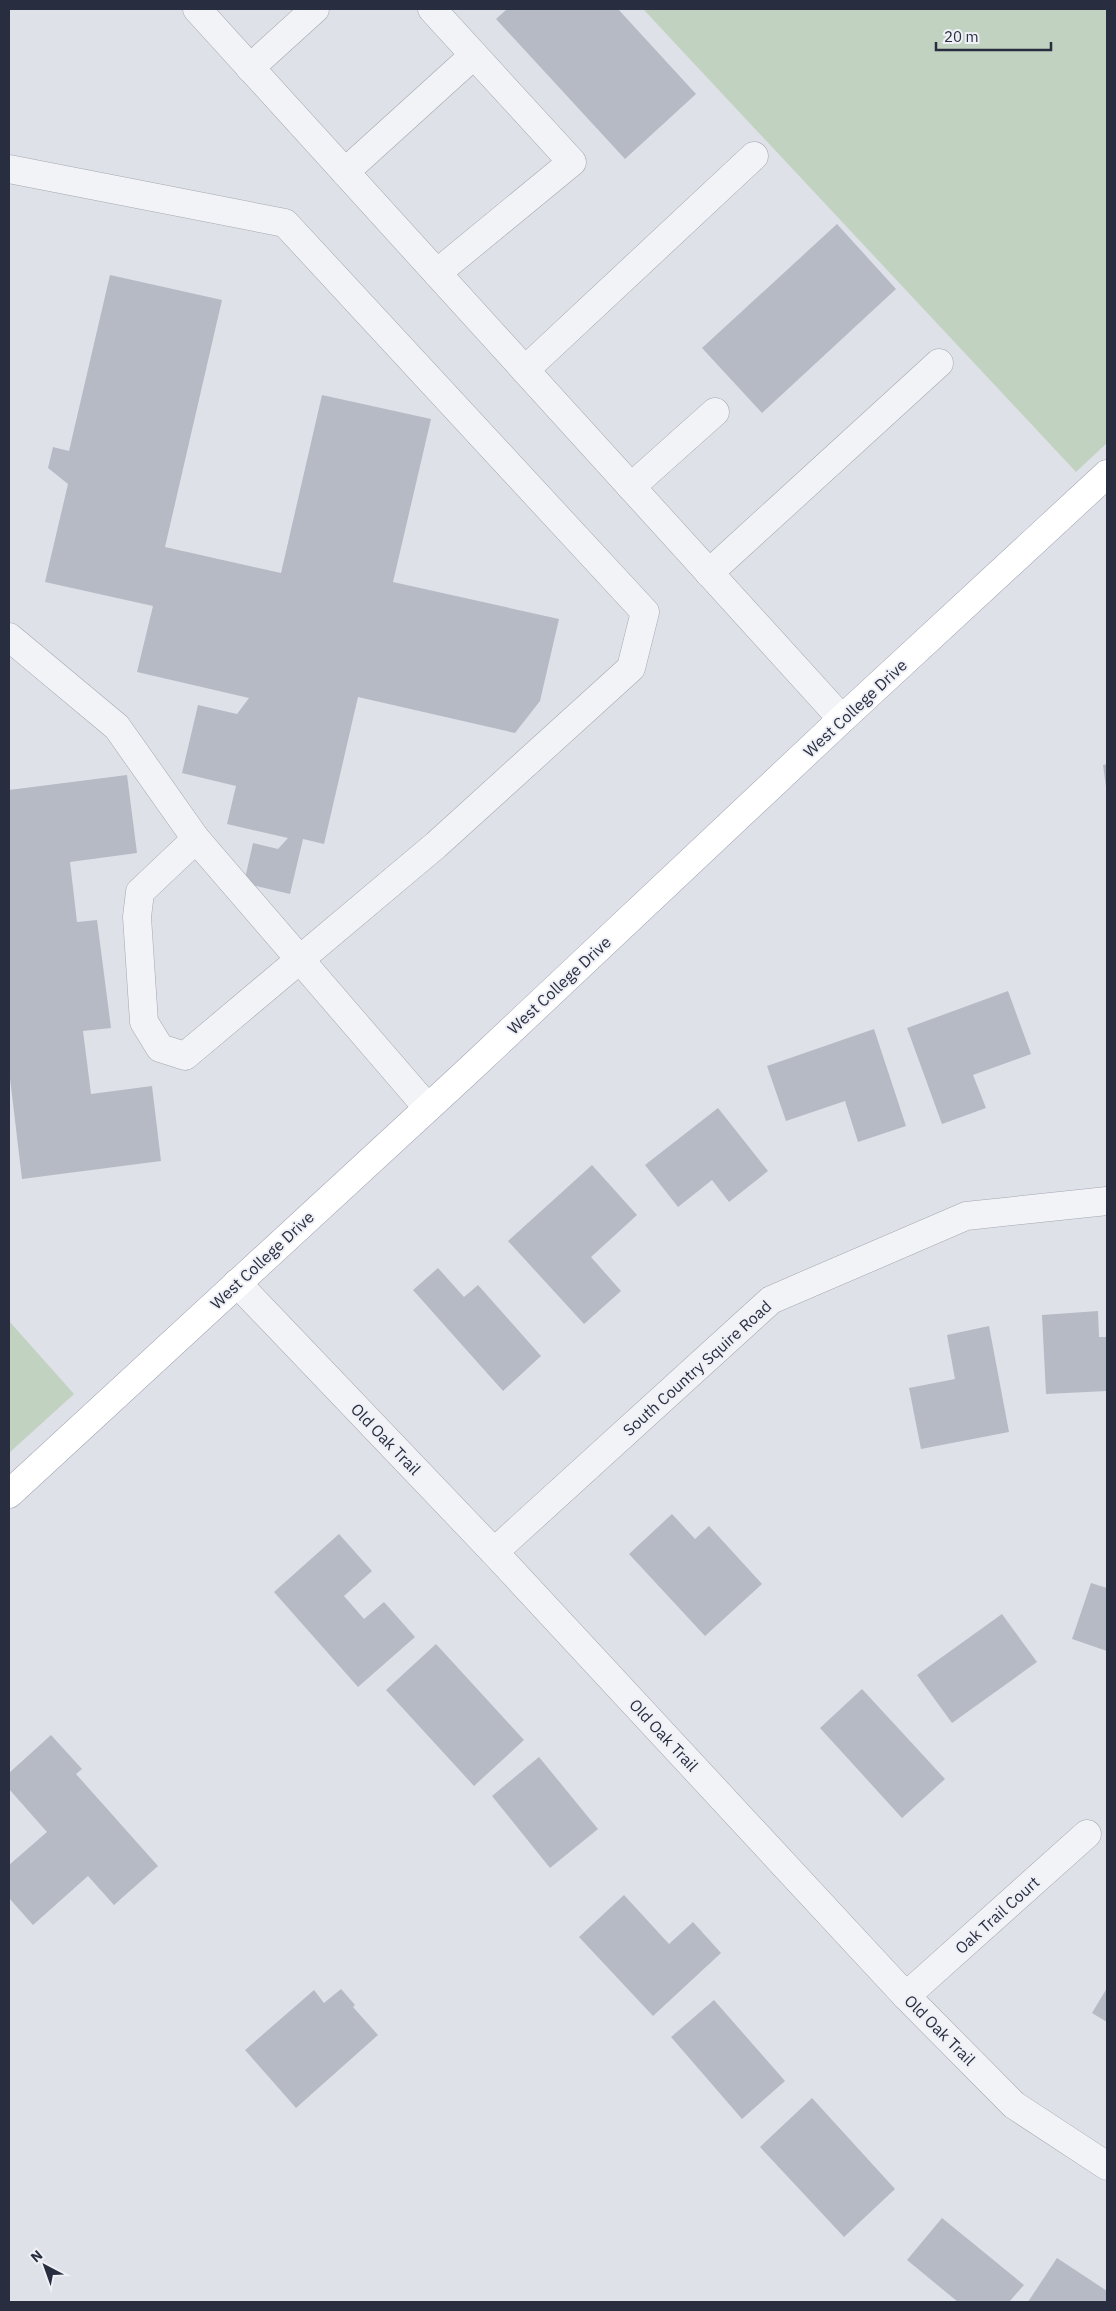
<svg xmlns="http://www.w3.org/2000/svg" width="1116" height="2311" font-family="'IBM Plex Sans',sans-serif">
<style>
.green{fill:#c2d2c0}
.building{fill:#b6bac5}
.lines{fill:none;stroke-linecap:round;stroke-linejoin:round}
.minor-casing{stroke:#a4a7b2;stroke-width:29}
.major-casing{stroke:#9fa4b3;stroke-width:29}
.minor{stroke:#f2f3f6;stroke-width:28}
.major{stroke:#fff;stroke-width:28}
.labels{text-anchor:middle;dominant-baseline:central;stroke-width:4;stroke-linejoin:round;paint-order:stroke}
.street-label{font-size:16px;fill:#282d3f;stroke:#eef0f6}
</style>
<rect width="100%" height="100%" fill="#dfe1e8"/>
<g class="green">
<polygon points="643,9 1107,9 1107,443 1076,472"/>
<polygon points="9,1321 74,1394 9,1453"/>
</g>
<g class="building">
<polygon points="507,9 618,9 696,94 625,159 496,19"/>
<polygon points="837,224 896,289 762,413 702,348"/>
<polygon points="110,275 222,300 165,547 281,573 322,395 431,419 393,582 559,619 540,701 515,733 358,697 324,844 303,839 290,894 244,883 253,843 278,849 288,838 227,824 236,786 182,773 198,705 237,714 249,698 137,672 153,606 45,582 68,484 48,468 53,447 69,451"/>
<polygon points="1107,764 1107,787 1106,787 1103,765"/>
<polygon points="127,775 137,853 70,862 77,922 97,920 111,1028 83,1031 91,1094 152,1086 161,1161 22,1179 9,1070 9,790"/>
<polygon points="1008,991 1031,1054 973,1075 986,1108 942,1124 907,1028"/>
<polygon points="874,1029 906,1126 858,1142 845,1101 786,1121 767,1066"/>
<polygon points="718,1108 768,1171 729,1202 712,1180 678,1207 645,1165"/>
<polygon points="592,1165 637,1215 591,1257 621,1291 584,1324 508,1241"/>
<polygon points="438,1268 464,1297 478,1285 541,1356 503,1391 413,1290"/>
<polygon points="1098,1311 1099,1337 1107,1337 1107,1391 1046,1394 1042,1315"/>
<polygon points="989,1326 1009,1432 921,1449 909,1388 955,1379 947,1335"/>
<polygon points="672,1514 695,1539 709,1526 762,1584 705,1636 629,1554"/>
<polygon points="339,1534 372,1571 344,1596 364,1619 384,1602 415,1637 358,1687 274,1592"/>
<polygon points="1091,1583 1107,1588 1107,1651 1072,1639"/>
<polygon points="1002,1614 1037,1662 952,1723 917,1675"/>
<polygon points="436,1644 524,1740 474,1786 386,1690"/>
<polygon points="862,1689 945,1779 902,1818 820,1728"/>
<polygon points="51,1735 82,1769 76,1774 158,1866 114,1905 88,1876 33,1925 9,1898 9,1865 47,1832 9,1789 9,1773"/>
<polygon points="539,1757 598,1829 550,1868 492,1796"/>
<polygon points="624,1895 669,1944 693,1922 721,1953 653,2016 579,1937"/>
<polygon points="1107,1988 1107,2022 1092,2013"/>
<polygon points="341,1989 355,2005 353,2007 378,2035 296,2108 245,2050 314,1990 324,2003"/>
<polygon points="714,2000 785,2081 742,2119 671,2037"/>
<polygon points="812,2098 895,2189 844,2237 760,2147"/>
<polygon points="942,2218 1024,2285 1009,2302 958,2302 907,2260"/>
<polygon points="1057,2258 1107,2291 1107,2302 1028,2302"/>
</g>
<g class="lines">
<g class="minor-casing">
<g id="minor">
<polyline points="197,9 842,719"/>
<polyline points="250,68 315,9"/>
<polyline points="9,169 285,223 645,612 631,668 436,845 185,1056 160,1048 144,1022 137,917 140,892 196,839"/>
<polyline points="345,172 474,55 432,9"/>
<polyline points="437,273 572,162 474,55"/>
<polyline points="525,370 754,156"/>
<polyline points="631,487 715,412"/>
<polyline points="709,573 939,363"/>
<polyline points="9,637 117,727 196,839 427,1107"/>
<polyline points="237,1283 494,1552 906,1996 1014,2105 1107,2166"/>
<polyline points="494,1552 771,1300 966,1216 1107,1201"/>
<polyline points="906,1996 1087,1834"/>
</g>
</g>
<g class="major-casing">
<polyline id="major" points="9,1494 469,1070 842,719 1107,474"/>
</g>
<use href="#minor" class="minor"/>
<use href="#major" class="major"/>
</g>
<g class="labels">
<g class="street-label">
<text transform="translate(855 708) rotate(-43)">West College Drive</text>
<text transform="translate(559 985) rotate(-43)">West College Drive</text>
<text transform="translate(262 1260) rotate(-43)">West College Drive</text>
<text transform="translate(697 1368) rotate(-42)">South Country Squire Road</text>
<text transform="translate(386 1439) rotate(46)">Old Oak Trail</text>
<text transform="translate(664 1735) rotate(47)">Old Oak Trail</text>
<text transform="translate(997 1915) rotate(-42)">Oak Trail Court</text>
<text transform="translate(940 2030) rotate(45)">Old Oak Trail</text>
</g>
</g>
<rect width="1116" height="2311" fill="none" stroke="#282d3f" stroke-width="20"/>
<g transform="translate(45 2266) rotate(319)" stroke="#eef0f6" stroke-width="4" paint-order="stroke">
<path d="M0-4L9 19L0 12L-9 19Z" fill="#282d3f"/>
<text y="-8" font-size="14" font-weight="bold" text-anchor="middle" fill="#282d3f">N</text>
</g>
<path d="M936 42v8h115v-8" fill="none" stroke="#282d3f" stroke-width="2.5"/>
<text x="944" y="42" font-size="15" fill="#282d3f" stroke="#eef0f6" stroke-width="4" paint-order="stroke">20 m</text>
</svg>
